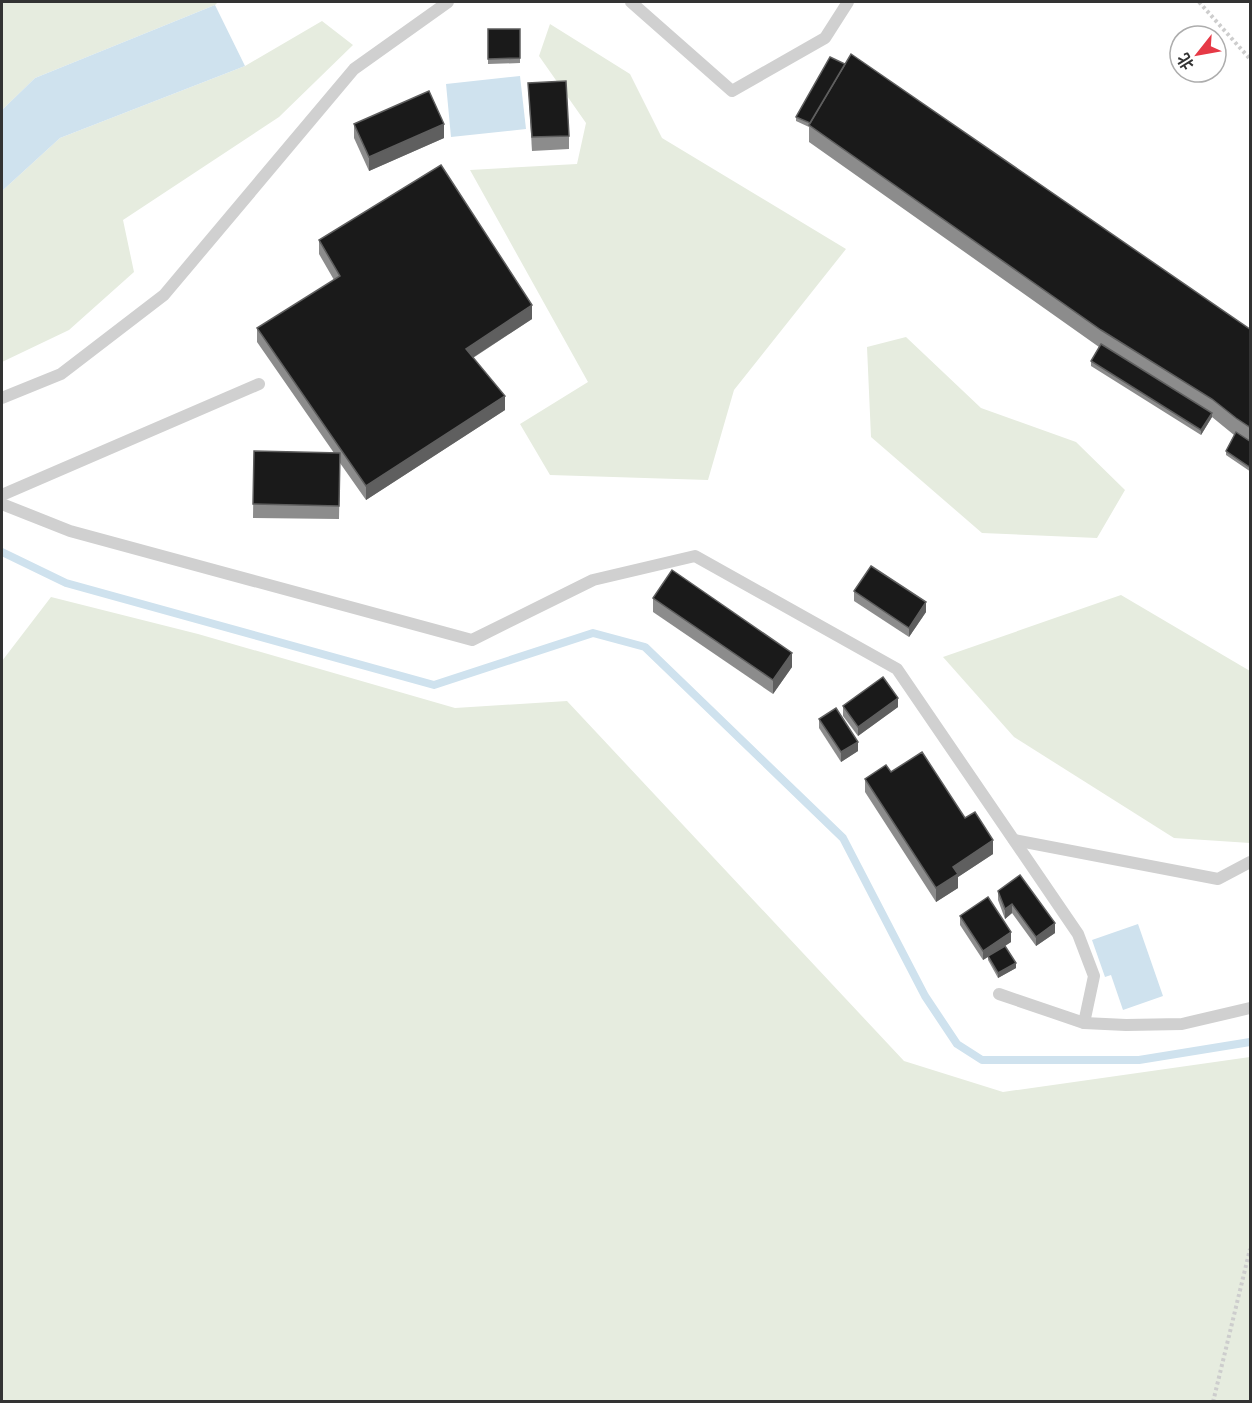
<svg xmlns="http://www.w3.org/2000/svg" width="1252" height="1403" font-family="Helvetica,'Noto Sans SC',sans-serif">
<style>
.green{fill:#e6ecdf}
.water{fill:#cfe2ee}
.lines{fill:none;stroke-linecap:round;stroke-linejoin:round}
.stream{stroke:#cfe2ee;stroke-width:8}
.path{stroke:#cdcdcd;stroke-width:4;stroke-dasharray:3 3;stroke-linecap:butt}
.service{stroke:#d0d0d0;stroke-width:12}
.wall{fill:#8c8c8c}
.shaded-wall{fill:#5f5f5f}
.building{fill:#1a1a1a;stroke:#5f5f5f;stroke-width:1.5}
</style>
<rect width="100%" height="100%" fill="#fff"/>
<g class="green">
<polygon points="2,2 218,2 215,5 35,78 2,110"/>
<polygon points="322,21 353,45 279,117 123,220 134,272 69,330 2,362 2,191 60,138 245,66"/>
<polygon points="550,24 630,74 662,138 846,249 734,390 708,480 550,475 520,424 588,382 470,170 577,164 586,123 539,56"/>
<polygon points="906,337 981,408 1076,442 1125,490 1097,538 982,533 871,437 867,347"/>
<polygon points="1121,595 1250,671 1250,843 1174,838 1014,737 943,657"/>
<polygon points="51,597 198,634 455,708 567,701 904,1061 1003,1092 1250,1057 1250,1401 2,1401 2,661"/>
</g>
<g class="water">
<polygon points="215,5 245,66 60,138 2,191 2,110 35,78"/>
<polygon points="520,76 526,129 451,137 446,84"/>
<polygon points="1138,924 1163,996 1123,1010 1111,975 1105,977 1092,940"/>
</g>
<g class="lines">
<polyline class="stream" points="2,552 66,583 434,685 593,633 645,647 843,838 925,996 957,1044 982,1060 1139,1060 1250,1042"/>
<g class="path">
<polyline points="1199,2 1250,59"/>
<polyline points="1213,1402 1250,1249"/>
</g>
<g class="service">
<polyline points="631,2 732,91 825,38 848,2"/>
<polyline points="2,398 61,374 164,295 354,69 448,2"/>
<polyline points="2,495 259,384"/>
<polyline points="2,504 70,531 472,640 593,580 695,556 897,669 1078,934 1094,976 1084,1023"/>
<polyline points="1014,840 1218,879 1250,862"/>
<polyline points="999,994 1084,1023 1126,1025 1182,1024 1250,1008"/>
</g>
</g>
<g class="wall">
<polygon points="488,29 520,29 520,63 488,64"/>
<polygon points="528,83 569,136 569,149 532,151"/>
<polygon points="796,117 1251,330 1251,472 1226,455 1226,451 1234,435 1212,417 1201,435 1091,366 1091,361 1099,347 809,142 809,127 796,121"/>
<polygon points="354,124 444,138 369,171 354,138"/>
<polygon points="319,240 532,319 473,358 505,410 366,500 340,463 339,519 253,518 254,451 334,453 257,342 257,328 334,280 319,254"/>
<polygon points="854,591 926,612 909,637 854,601"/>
<polygon points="653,598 792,667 773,694 653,612"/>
<polygon points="843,706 898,707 858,736 843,716"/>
<polygon points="819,719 858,751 841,762 819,728"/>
<polygon points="891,772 965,818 993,854 958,877 958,888 936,902 865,792 865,779"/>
<polygon points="998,891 1055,933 1036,946 1012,913 1005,919 998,900"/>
<polygon points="960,916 1011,942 1005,946 1016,968 998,978 988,960 988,957 983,960 960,925"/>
</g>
<g class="shaded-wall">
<polygon points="444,124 444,138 369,171 369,157"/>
<polygon points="532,305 532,319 466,362 466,349"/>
<polygon points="505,396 505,410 366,500 366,486"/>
<polygon points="1212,413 1212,417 1201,435 1201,430"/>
<polygon points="926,602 926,612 909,637 909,628"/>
<polygon points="792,653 792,667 773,694 773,680"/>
<polygon points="898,698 898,707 858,736 858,727"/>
<polygon points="858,742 858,751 841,762 841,752"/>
<polygon points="993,840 993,854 958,877 958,888 936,902 936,888 953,867"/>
<polygon points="1012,904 1012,913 1005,919 1005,909"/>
<polygon points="1055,923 1055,933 1036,946 1036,937"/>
<polygon points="1011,932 1011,942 983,960 983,951"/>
<polygon points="1016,963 1016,968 998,978 998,973"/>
</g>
<g class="building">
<polygon points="488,29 520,29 520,58 488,59"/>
<polygon points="851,54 1251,330 1251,428 1236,418 1212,399 1101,330 809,125"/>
<polygon points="830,57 845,64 810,123 796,117"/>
<polygon points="566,81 569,136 532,137 528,83"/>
<polygon points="429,91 444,124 369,157 354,124"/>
<polygon points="441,165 532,305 466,349 505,396 366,486 257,328 340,276 319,240"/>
<polygon points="1101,344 1212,413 1201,430 1091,361"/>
<polygon points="1236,432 1251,442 1251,468 1226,451"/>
<polygon points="254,451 340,453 339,506 253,504"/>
<polygon points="871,566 926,602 909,628 854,591"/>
<polygon points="672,570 792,653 773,680 653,598"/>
<polygon points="883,677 898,698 858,727 843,706"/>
<polygon points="836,708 858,742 841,752 819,719"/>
<polygon points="922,752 965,818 975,812 993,840 953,867 958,874 936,888 865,779 886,765 891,772"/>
<polygon points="1020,875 1055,923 1036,937 1012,904 1005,909 998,891"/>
<polygon points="988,897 1011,932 983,951 960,916"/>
<polygon points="1005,946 1016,963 998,973 988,956"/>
</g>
<rect width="1252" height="1403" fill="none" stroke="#333333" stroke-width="6"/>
<g transform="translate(1198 54) rotate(239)"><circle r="28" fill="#ffffff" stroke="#adadad" stroke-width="1.5"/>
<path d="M0-4.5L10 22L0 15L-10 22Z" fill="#e63946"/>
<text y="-9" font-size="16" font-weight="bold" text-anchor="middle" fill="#333333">北</text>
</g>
</svg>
